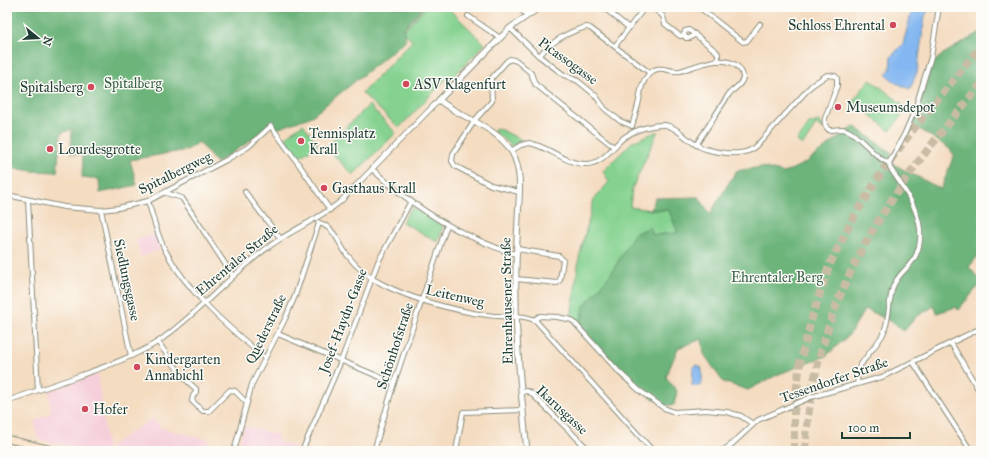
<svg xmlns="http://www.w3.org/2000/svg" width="988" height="458" font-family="'IM FELL Great Primer',serif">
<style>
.built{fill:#f5cfda}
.green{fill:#85d290;stroke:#528862}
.forest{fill:#6cb47a;stroke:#467857}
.water{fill:#84b7f1;stroke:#527a92}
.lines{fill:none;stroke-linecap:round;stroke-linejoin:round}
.motorway-tunnel{stroke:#c9bca5;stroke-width:8;stroke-dasharray:8 4;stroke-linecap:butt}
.minor-casing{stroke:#8a8c7a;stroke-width:6}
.tertiary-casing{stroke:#8a8c7a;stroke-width:7}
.secondary-casing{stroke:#8a8c7a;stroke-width:8}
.minor{stroke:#fff;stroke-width:4}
.tertiary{stroke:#fff;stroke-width:5}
.secondary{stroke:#fbe5cf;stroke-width:6}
.poi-dot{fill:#d1495b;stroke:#fdfcf7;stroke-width:1.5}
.labels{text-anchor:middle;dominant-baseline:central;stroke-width:3;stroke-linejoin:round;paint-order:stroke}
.poi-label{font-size:14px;fill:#1f3d34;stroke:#fdfcf7;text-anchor:start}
.street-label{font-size:14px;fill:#1f3d34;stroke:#fdfcf7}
.park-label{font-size:14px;fill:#38624b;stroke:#fdfcf7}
</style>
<rect width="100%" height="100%" fill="#fdfcf7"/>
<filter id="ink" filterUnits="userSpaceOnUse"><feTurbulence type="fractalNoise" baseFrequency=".025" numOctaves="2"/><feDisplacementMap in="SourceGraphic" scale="8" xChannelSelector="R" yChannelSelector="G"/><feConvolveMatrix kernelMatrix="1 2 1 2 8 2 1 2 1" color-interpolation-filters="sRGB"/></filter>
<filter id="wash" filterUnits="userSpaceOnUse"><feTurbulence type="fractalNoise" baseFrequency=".012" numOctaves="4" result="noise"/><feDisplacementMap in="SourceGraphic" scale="16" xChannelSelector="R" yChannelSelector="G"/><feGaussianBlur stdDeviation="0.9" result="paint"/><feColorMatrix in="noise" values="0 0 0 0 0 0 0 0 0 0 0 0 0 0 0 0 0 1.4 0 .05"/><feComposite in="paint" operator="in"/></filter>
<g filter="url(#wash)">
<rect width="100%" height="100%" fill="#f4dcc1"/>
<g class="built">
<polygon points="155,234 162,249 141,257 136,240"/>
<polygon points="96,375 98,376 107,447 106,451 87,451 37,439 35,421 51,413 49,391"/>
<polygon points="153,418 161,428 210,440 202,451 109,451 110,446"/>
<polygon points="244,426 278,435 277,441 301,450 238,451"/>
</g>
<g class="green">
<polygon points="426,7 447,7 485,44 452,78 449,76 399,128 362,93 412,41 403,31"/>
<polygon points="870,79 907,108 890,131 853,101"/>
<polygon points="369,105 396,133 353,175 326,147"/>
<polygon points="818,121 821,123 824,129 816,124 808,138 802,145 797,141 809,124"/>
<polygon points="303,124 318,144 299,158 285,137"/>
<polygon points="497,128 522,140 522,141 511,146 494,131 494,129"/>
<polygon points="658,131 632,189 630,207 651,210 669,210 678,233 653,235 650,227 583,308 580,327 571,318 579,258 594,199 609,182 603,171 632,142"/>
<polygon points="412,207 443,226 438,242 402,222"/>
</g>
<g class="forest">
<polygon points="7,7 424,7 403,29 406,40 312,116 277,129 272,123 244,145 216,163 199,142 187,150 130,160 137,185 100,193 99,179 82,177 83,155 71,153 72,129 61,133 57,172 32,171 13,168 7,161"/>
<polygon points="981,32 981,252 969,267 981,281 981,285 976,289 958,310 956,307 937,313 934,306 916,317 904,331 888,320 865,309 849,335 826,356 779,374 748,390 723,382 704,354 702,339 678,348 666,377 677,391 674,405 663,405 642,391 628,379 580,327 583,308 610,275 634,234 650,227 653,235 678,233 669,210 651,210 655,198 699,197 710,214 736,171 762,167 784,173 805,163 854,126 892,153 893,164 941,189 954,155 950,149 912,124 932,64 943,54"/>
</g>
<g class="water">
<path d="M913,7H930L925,16L917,72L910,89C902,86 892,81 886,74L890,70L891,57L903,44Z"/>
<polygon points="696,365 701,367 702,370 702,384 699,384 699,386 692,386 693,369"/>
</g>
</g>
<g filter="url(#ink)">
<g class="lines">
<g class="motorway-tunnel">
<polyline points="794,451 794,412 800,362 813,314 829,266 852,220 883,170 912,131 981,46"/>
<path d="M805,451C811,347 846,264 906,179C929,146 956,115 981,84"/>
</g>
<g class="minor-casing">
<g id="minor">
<polyline points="518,7 527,15"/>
<polyline points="603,7 629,28"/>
<polyline points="652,7 663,16 665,24 680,36 684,35 686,38 690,38 695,34"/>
<polyline points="699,7 743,42 747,41 760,24"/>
<polyline points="468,16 500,38"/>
<polyline points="510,28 539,56 564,75 578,81 595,95 605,109 620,121 632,126"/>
<polyline points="684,35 685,31 689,30 716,51 718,54 718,61"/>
<polyline points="615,46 645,7"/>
<path d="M539,56C551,42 569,31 587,27L590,28L650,73"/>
<path d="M632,126C634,119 636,112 638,105C641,94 640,83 649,74C660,63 669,73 680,71C697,66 723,53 738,67C741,70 743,74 743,78C742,85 733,89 729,94C718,111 707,128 696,145"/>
<path d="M511,151L521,145L529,143C548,146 565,164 586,164C602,164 611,149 622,139C632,131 651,124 665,125C677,127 685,138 695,144C707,152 735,156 748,151C753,150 756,145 760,142L811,86L827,75L835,76L837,78V86L825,118C824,123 825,127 829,130C834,130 838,129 842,129C857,130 873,158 889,163"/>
<path d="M372,169C405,200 442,225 485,243C495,247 505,252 517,254"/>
<polyline points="245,192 280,238"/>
<polyline points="519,192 491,185 455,166 452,161 453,154 475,120 492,101 491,79 507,61 510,59 517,61 531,73 535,84 614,147"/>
<polyline points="166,193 182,198 233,276"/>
<polyline points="7,195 64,207 101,210 118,208 148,201 226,160 248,147 271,126 300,166 330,210"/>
<polyline points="28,200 38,390"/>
<path d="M148,201C153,217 157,235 165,250C188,293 228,327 265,358"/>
<polyline points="101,210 131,356"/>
<path d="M319,223C335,227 339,245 348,256C358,269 369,278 384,285C412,299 442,307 473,313C481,314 490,316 498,316C510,317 525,314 536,321L653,451"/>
<polyline points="516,279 557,283 560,280 563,260 559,256 517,249"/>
<polyline points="534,320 540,316 557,317 572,320 620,373 640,391 664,408 674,412 706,410 727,412 741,416 753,424"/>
<polyline points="278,334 394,383"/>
<polyline points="158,342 183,377 196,389 196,392 193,396 192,401 203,411 209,411 230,390 235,391 247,403"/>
<polyline points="951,343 981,394"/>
<polyline points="913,362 971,451"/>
<path d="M858,384C857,381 857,376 857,372C858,365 878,344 883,334C890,319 888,302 893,287C897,274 911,267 916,255C930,224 907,192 890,168L889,163L904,135L914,112L931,57L939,7"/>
<polyline points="521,392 527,391 531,393 587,448"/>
<path d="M7,401C30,393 53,385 76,377C104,367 134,357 159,341C198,314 229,276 267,248C291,230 318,220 341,201L439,100"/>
<polyline points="234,451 252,384 285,319 295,296 319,223 318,222"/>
<polyline points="302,451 341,361 378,262 411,201"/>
<polyline points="374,451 394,383 447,225"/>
<polyline points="456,451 463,412 523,410"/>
<polyline points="722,451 731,445 758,420 811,397 882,377 981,328"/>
</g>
</g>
<g class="tertiary-casing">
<path id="tertiary" d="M527,451C522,400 516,348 516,297C515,270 517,244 518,218C519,196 523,172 512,152C495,125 462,119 439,100L510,28L540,7"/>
</g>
<g class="secondary-casing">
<polyline id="secondary" points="7,439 58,451"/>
</g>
<use href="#minor" class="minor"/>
<use href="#tertiary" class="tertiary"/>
<use href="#secondary" class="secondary"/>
</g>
</g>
<g class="poi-dot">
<circle cx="893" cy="25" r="4"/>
<circle cx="406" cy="84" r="4"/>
<circle cx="91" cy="87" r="4"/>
<circle cx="838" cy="107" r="4"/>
<circle cx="301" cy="141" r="4"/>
<circle cx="50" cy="149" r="4"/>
<circle cx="324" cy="188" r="4"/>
<circle cx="137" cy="367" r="4"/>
<circle cx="85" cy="409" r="4"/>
</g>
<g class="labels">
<g class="poi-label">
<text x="885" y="25" text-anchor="end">Schloss Ehrental</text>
<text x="414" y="84">ASV Klagenfurt</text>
<text x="83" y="87" text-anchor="end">Spitalsberg</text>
<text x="846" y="107">Museumsdepot</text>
<text x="309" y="133">Tennisplatz<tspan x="309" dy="16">Krall</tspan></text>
<text x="58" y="149">Lourdesgrotte</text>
<text x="332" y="188">Gasthaus Krall</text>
<text x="145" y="359">Kindergarten<tspan x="145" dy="16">Annabichl</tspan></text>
<text x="93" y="409">Hofer</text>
</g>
<g class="street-label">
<text transform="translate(568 61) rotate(36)">Picassogasse</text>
<text transform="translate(175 173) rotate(-26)">Spitalbergweg</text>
<text transform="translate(237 260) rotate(-40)">Ehrentaler Straße</text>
<text transform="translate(127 280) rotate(78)">Siedlungsgasse</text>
<text transform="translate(455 296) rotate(13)">Leitenweg</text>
<text transform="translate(507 301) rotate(-91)">Ehrenhausener Straße</text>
<text transform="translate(343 321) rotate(-69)">Josef-Haydn-Gasse</text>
<text transform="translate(266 329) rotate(-64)">Quederstraße</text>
<text transform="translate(395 346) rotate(-72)">Schönhofstraße</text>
<text transform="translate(834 380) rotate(-19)">Tessendorfer Straße</text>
<text transform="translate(562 410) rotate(43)">Ikarusgasse</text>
</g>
<g class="park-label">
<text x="133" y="83">Spitalberg</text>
<text x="777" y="277">Ehrentaler Berg</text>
</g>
</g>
<rect width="988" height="458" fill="none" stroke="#fdfcf7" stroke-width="24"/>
<g transform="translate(38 38) rotate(108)" stroke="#fdfcf7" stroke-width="3" paint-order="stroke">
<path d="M0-3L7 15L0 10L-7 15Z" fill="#1f3d34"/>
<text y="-6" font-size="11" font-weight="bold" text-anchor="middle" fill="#1f3d34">N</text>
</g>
<path d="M842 432v6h68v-6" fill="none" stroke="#1f3d34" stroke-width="2"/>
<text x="848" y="432" font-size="12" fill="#1f3d34" stroke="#fdfcf7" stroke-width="3" paint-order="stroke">100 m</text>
</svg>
